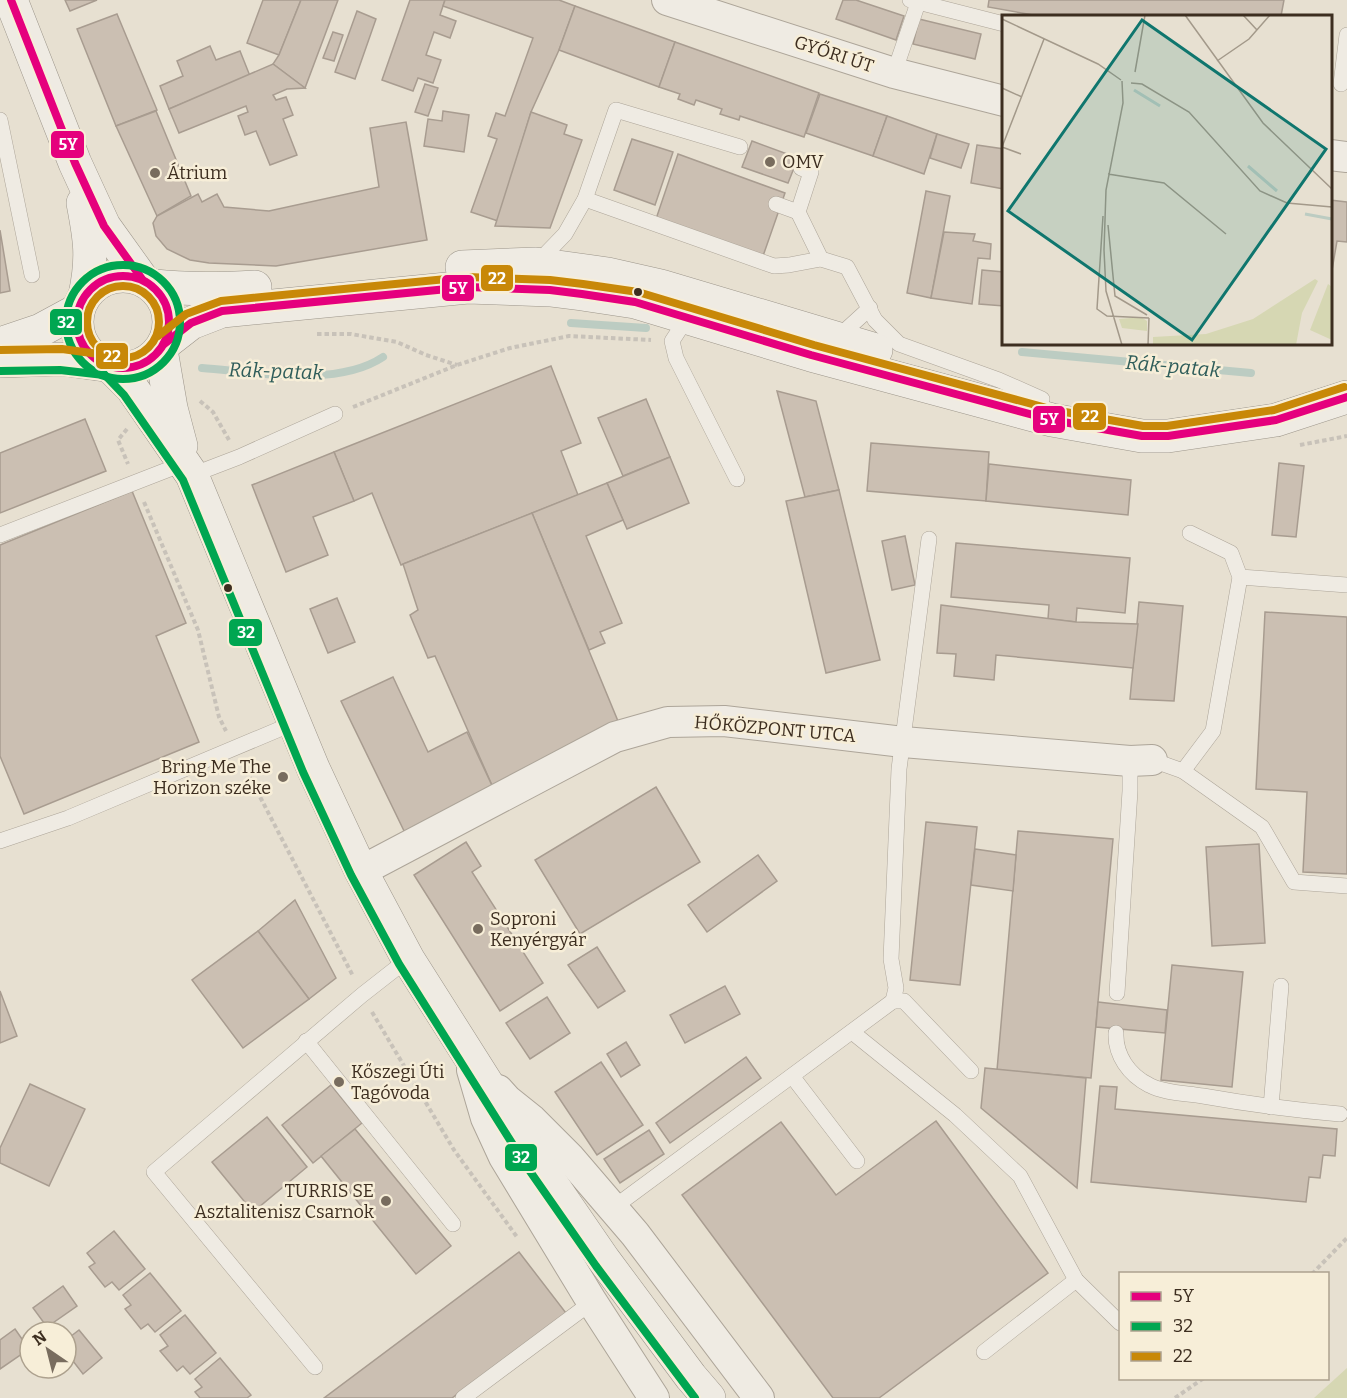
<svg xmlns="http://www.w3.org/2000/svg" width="1347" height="1398" font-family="Bitter,serif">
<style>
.green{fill:#d6d7b3}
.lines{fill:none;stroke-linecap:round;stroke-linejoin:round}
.stream{stroke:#bcccc2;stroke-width:8}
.building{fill:#cbbfb2;stroke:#a89c90;stroke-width:1.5}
.lane-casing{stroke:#ada599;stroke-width:16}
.street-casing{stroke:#ada599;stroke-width:32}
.secondary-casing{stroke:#9c958a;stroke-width:34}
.path{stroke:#c8c2b9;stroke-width:4;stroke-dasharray:4.5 3;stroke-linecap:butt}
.lane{stroke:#efebe3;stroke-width:15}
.street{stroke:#efebe3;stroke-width:30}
.secondary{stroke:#efebe3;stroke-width:33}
.bus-1-casing{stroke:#f7eed8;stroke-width:12}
.bus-2-casing{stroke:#f7eed8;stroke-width:12}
.bus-3-casing{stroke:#f7eed8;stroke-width:12}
.bus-1{stroke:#e5007d;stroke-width:8}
.bus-2{stroke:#00a651;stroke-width:8}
.bus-3{stroke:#c88808;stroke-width:8}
.poi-dot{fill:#786c5e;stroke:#f7eed8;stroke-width:2}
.bus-dot{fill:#3d2e20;stroke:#f7eed8;stroke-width:2}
.labels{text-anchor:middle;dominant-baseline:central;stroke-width:5;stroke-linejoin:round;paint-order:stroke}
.street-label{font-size:18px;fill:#3d2e20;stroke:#f7eed8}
.poi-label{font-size:18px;fill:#3d2e20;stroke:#f7eed8;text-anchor:start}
.water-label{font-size:20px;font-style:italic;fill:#2f5d5a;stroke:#f7eed8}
.inset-river{fill:none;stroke:#bcccc2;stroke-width:3}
.inset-road{fill:none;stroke:#a3998a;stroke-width:1.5}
.view{fill:#0f766e;fill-opacity:0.15;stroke:#0f766e;stroke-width:3}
.inset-edge{fill:none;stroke:#3d2e20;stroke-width:3}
.line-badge{stroke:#f7eed8;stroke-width:2}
.badge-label{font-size:16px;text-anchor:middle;font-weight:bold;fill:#fff}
</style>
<rect width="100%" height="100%" fill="#e7e0d1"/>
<polygon class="green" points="1347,1368 1347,1398 1314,1398"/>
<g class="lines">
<g class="stream">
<polyline points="571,323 646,328"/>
<polyline points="1022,352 1251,373"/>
<path d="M202,368C255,372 337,388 383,357"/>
</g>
</g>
<g class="building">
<polygon points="65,0 97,0 70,11"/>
<polygon points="263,0 301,0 279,55 247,43"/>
<polygon points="301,0 338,0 305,88 273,64 279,55"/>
<polygon points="410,0 445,0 440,15 456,21 450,38 434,32 426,55 441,60 433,83 418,78 413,91 382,80"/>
<polygon points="445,0 559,0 575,6 559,50 531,112 498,221 471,212 497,139 488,136 496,113 505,116 533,38 443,6"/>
<polygon points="843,0 856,0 904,16 896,40 836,19"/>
<polygon points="989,0 1284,0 1281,16 1039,16 988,7"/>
<polygon points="575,6 675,42 659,87 559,50"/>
<polygon points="357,11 376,19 355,79 335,72"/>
<polygon points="117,14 157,110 116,126 77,29"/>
<polygon points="919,19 981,34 975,59 913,44"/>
<polygon points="333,32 343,35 334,61 323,58"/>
<polygon points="675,42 819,93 804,137 740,116 739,120 720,114 722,109 696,100 694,105 678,99 680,94 659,87"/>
<polygon points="210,46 216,60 240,51 250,76 169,109 160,86 183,76 177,61"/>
<polygon points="273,64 305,88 287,89 273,95 276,100 286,97 293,115 283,119 297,155 270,165 256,131 245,135 238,116 248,112 246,106 179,133 169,109"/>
<polygon points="425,84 438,88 428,116 415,112"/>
<polygon points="820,94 887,116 873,156 806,133"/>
<polygon points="156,111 191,196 157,216 116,126"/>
<polygon points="443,111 469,115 464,152 424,146 428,119 442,121"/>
<polygon points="531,112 567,125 564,134 582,140 550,228 495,226"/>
<polygon points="887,116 937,134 924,174 873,156"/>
<polygon points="406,122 427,240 276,266 209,263 190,260 167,249 156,236 153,223 157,216 198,194 202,202 217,194 224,207 269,211 379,187 370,128"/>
<polygon points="937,134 969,144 961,168 930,158"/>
<polygon points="632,139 673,152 655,205 614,190"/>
<polygon points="752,141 798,158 788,183 742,167"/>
<polygon points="977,145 1004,149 1004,189 971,183"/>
<polygon points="678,154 785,193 763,256 656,219"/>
<polygon points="926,191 950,196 931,298 907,293"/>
<polygon points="1330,200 1347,202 1347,242 1337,241 1332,270"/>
<polygon points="0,230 10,291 0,293"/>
<polygon points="944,232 975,234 973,241 991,244 990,259 978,258 972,304 931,298"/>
<polygon points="982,270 1004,272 1004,306 979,304"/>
<polygon points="551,366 581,443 561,451 578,495 401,565 372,493 354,501 334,452"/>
<polygon points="777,391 816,401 839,490 805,497"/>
<polygon points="646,399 670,457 623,476 598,418"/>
<polygon points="85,419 106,471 0,513 0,453"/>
<polygon points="871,443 989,452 986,501 867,491"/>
<polygon points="334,452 354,501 313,517 328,555 286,572 252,485"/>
<polygon points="670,457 689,503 627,529 607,483"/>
<polygon points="1279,463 1304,466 1296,537 1272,535"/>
<polygon points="989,464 1131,480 1128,515 986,501"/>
<polygon points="607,483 623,520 586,536 622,623 600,632 605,643 589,650 532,513"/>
<polygon points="839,490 880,660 826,673 786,501"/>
<polygon points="132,491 186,623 156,636 199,742 24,814 0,756 0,545"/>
<polygon points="532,513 620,726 495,792 435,656 428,658 410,615 418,610 403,564"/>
<polygon points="905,536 915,585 892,590 882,541"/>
<polygon points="956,543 1130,558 1125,613 1077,608 1076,622 1048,619 1049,605 951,597"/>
<polygon points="337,598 355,642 328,653 310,609"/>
<polygon points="1139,602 1183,606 1174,701 1130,699"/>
<polygon points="941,605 1076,622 1138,624 1133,668 996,655 994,680 954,676 956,654 937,653"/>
<polygon points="1265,612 1347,617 1347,874 1303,872 1307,792 1256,789"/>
<polygon points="393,677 428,752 467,732 495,792 407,837 341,701"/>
<polygon points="656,787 700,862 580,934 535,860"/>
<polygon points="926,822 977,827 960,985 910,980"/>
<polygon points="1018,831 1113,839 1091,1078 997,1070"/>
<polygon points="466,842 481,866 472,872 543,983 500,1011 414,875"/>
<polygon points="1259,844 1265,943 1212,946 1206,847"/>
<polygon points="975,849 1016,855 1013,891 971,885"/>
<polygon points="758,855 777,881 707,932 688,905"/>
<polygon points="295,900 336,978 309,999 258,931"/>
<polygon points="258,931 309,999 243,1048 192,980"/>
<polygon points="597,947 625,991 598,1008 568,965"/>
<polygon points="1172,965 1243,972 1232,1087 1161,1080"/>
<polygon points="725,986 740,1014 685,1043 670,1015"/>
<polygon points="0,991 17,1036 0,1043"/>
<polygon points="547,997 570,1033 530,1059 506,1023"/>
<polygon points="1098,1002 1167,1010 1165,1033 1096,1027"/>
<polygon points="626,1042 640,1065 621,1077 607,1054"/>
<polygon points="746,1057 761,1078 670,1143 656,1123"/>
<polygon points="601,1062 643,1125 597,1155 555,1092"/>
<polygon points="985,1068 1086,1078 1077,1188 981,1108"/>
<polygon points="30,1084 85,1109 49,1186 0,1163 0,1148"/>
<polygon points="331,1085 362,1123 313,1163 282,1125"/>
<polygon points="1100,1086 1117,1087 1115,1109 1337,1129 1335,1156 1323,1155 1320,1178 1309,1177 1306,1202 1091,1182"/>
<polygon points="267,1117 307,1167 253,1212 212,1162"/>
<polygon points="936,1121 1048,1273 879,1398 833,1398 682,1195 781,1122 836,1195"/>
<polygon points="355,1129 451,1246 416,1274 321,1156"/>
<polygon points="649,1130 664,1154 620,1183 604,1159"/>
<polygon points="114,1231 145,1269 119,1290 112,1282 105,1287 89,1267 95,1263 87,1253"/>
<polygon points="519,1252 566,1313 452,1398 324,1398"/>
<polygon points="150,1273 181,1311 155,1332 148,1324 141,1329 125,1309 131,1305 123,1295"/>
<polygon points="63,1286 77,1306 47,1327 33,1308"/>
<polygon points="185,1315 216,1353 190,1374 183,1366 177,1371 160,1351 168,1346 160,1335"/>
<polygon points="15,1329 29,1349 0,1369 0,1340"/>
<polygon points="79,1330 102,1358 83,1374 66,1352 66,1340"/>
<polygon points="220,1358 251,1395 247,1398 200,1398 195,1392 202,1387 195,1379"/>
</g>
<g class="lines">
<g class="lane-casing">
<g id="lane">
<polyline points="910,0 1004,24"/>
<polyline points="894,73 919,0"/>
<polyline points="1341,84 1347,35"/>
<polyline points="0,120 32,275"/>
<polyline points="801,168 811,172 798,212 821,259"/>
<polyline points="585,199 774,266 789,265 821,259 847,267 875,320 899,344 999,380 1042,399"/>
<polyline points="776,204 798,212"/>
<polyline points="537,263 565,234 585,199 616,110 740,147"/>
<polyline points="687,318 672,341 676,358 737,479"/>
<polyline points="836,339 870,308"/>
<polyline points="192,475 239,457 335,414"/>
<polyline points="0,535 185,463"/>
<polyline points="929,539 899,769 891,959 896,988 893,1001 904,1001 971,1071"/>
<polyline points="1240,577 1347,585"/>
<polyline points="1152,760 1183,771 1262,827 1294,882 1347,886"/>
<polyline points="1183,771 1213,731 1240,577 1231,553 1190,533"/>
<polyline points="0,841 68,818 294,723"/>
<polyline points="1117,993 1130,791 1130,761"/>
<polyline points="852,1032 955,1115 1020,1176 1076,1280 1120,1323"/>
<path d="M1116,1033C1115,1055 1129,1075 1149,1085C1164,1093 1185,1093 1203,1096C1248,1104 1294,1110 1340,1114"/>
<polyline points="306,1041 453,1224"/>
<polyline points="792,1076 857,1161"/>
<polyline points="1271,1107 1281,986"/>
<polyline points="613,1208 893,1001"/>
<polyline points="984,1352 1076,1280"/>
<polyline points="315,1367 154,1172 362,995 408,959"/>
<polyline points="463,1398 592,1302"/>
</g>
</g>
<g class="street-casing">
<g id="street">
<polyline points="667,0 894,73 1004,101"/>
<polyline points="1330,155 1347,157"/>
<polyline points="361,871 615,737 668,722 724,721 903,742 1130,761 1152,760"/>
<polyline points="472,1070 486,1118 504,1157 592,1302 654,1398"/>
<polyline points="498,1090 507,1100 532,1120 569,1157 635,1234 759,1398"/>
</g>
</g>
<g class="secondary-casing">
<g id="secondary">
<polyline points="11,0 75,163 104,226 142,279"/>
<path d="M83,203C90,239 93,258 85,295"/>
<polyline points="462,267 536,264 608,274 661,286 876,350"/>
<circle cx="123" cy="322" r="46"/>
<path d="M154,286C188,290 221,289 255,287"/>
<polyline points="0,344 41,330 78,310"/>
<polyline points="164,344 191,323 222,311 468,287 550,290 582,294 635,302 811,355 1052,420 1142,436 1168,436 1276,420 1347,397"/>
<polyline points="161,350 171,408 181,446"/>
<polyline points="0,361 61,359 105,365"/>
<polyline points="111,367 132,388 192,475 313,768 361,871 408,959 536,1161 604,1260 691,1377 709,1398"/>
</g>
</g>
<g class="path">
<polyline points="317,334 351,334 397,342 426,355 457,365"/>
<polyline points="200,401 213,412 229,440"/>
<polyline points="353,407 457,365 510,348 569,336 651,340"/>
<polyline points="127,429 118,440 128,464"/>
<polyline points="1300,445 1347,436"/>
<polyline points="144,502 198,630 219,717 226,731"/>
<polyline points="243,764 353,976"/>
<polyline points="372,1012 454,1150 517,1237"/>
<polyline points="1312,1274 1347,1238"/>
<polyline points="1175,1398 1204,1378"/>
</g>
<use href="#lane" class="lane"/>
<use href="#street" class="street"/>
<use href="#secondary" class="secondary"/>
<g class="bus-1-casing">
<g id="bus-1">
<polyline points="11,0 75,163 104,226 142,279"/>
<circle cx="123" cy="322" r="46"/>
<polyline points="164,344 191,323 222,311 468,287 550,290 582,294 635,302 811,355 1052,420 1142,436 1168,436 1276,420 1347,397"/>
</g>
</g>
<g class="bus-2-casing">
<g id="bus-2">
<circle cx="123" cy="322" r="57"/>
<polyline points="0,371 60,370 104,375"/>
<polyline points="104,374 124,395 183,480 303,772 351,875 399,964 527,1167 596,1266 695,1398"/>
</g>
</g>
<g class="bus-3-casing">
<g id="bus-3">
<circle cx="123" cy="322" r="36"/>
<polyline points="158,336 186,314 221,301 467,277 550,280 583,284 638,292 814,345 1054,410 1143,426 1167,426 1274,410 1344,387"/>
<polyline points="0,350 62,349 106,355"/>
</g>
</g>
<use href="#bus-1" class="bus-1"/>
<use href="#bus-2" class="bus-2"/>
<use href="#bus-3" class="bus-3"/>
</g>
<g class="poi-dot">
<circle cx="770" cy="162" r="6"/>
<circle cx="155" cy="173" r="6"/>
<circle cx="283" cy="777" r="6"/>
<circle cx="478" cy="929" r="6"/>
<circle cx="339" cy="1082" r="6"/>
<circle cx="386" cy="1201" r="6"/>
</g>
<g class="bus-dot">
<circle cx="638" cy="292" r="5"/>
<circle cx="228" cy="588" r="5"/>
</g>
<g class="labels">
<g class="street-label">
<text transform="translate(834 54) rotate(18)">GYŐRI ÚT</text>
<text transform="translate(775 729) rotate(5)">HŐKÖZPONT UTCA</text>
</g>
<g class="poi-label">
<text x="782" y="162">OMV</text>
<text x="167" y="173">Átrium</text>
<text x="271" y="767" text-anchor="end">Bring Me The<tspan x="271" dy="21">Horizon széke</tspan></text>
<text x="490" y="919">Soproni<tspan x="490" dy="21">Kenyérgyár</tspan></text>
<text x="351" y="1072">Kőszegi Úti<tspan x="351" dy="21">Tagóvoda</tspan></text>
<text x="374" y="1191" text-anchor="end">TURRIS SE<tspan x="374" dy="21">Asztalitenisz Csarnok</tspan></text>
</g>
<g class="water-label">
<text transform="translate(1173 366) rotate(5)">Rák-patak</text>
<text transform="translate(276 371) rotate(2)">Rák-patak</text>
</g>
</g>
<g transform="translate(1002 15)">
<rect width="330" height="330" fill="#e7e0d1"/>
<path d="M313,264L316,266L300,298L294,330H151V322L204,319L251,304ZM326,269L330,272V325L308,315ZM139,302L145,306V316L120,313L117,304Z" fill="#d6d7b3"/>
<path class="inset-river" d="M132,75L158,91M246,151L275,176M303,199L330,204"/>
<path class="inset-road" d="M183,0L261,108L330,174M241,0L255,15M0,4L96,49L119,65M215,46L247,24L268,0M133,57L143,0M129,68L140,69L187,97L258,176L285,188L330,192M0,73L20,82M19,139L0,132L42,24M106,159L162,168L224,219M101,201L95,294L105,301L147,303M106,210L113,281L145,300M120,330L104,276L102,235L104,175L121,88L120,66M146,330L147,303"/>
<path class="view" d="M140,5L324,134L190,325L6,196Z"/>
<rect width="330" height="330" class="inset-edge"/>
</g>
<g class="line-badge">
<rect x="50" y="130" width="35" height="29" rx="6" fill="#e5007d"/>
<rect x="480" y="264" width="34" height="28" rx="6" fill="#c88808"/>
<rect x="441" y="274" width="34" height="28" rx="6" fill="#e5007d"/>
<rect x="49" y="308" width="34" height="28" rx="6" fill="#00a651"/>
<rect x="95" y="342" width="34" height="28" rx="6" fill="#c88808"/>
<rect x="1072" y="402" width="35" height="29" rx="6" fill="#c88808"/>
<rect x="1032" y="405" width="34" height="29" rx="6" fill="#e5007d"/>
<rect x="228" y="618" width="35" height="29" rx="6" fill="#00a651"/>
<rect x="504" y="1143" width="34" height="29" rx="6" fill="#00a651"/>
</g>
<g class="badge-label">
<text x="68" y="150">5Y</text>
<text x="497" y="284">22</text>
<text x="458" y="294">5Y</text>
<text x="66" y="328">32</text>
<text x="112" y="362">22</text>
<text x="1090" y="422">22</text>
<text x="1049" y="425">5Y</text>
<text x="246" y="638">32</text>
<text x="521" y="1163">32</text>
</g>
<rect x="1119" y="1272" width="210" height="108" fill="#f7eed8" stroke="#ada18e" stroke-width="1.5"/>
<rect x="1131" y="1292" width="30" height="9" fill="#e5007d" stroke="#ada18e" stroke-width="1.5"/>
<text x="1173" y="1302" font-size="18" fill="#3d2e20">5Y</text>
<rect x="1131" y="1322" width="30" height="9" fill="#00a651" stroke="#ada18e" stroke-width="1.5"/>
<text x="1173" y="1332" font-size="18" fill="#3d2e20">32</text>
<rect x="1131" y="1352" width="30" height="9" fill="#c88808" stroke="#ada18e" stroke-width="1.5"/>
<text x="1173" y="1362" font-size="18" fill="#3d2e20">22</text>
<g transform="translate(48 1350) rotate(325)"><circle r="28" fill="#f7eed8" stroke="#ada18e" stroke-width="1.5"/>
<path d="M0-4.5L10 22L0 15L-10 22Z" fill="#786c5e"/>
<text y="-9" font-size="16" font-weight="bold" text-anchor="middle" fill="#3d2e20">N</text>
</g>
</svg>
